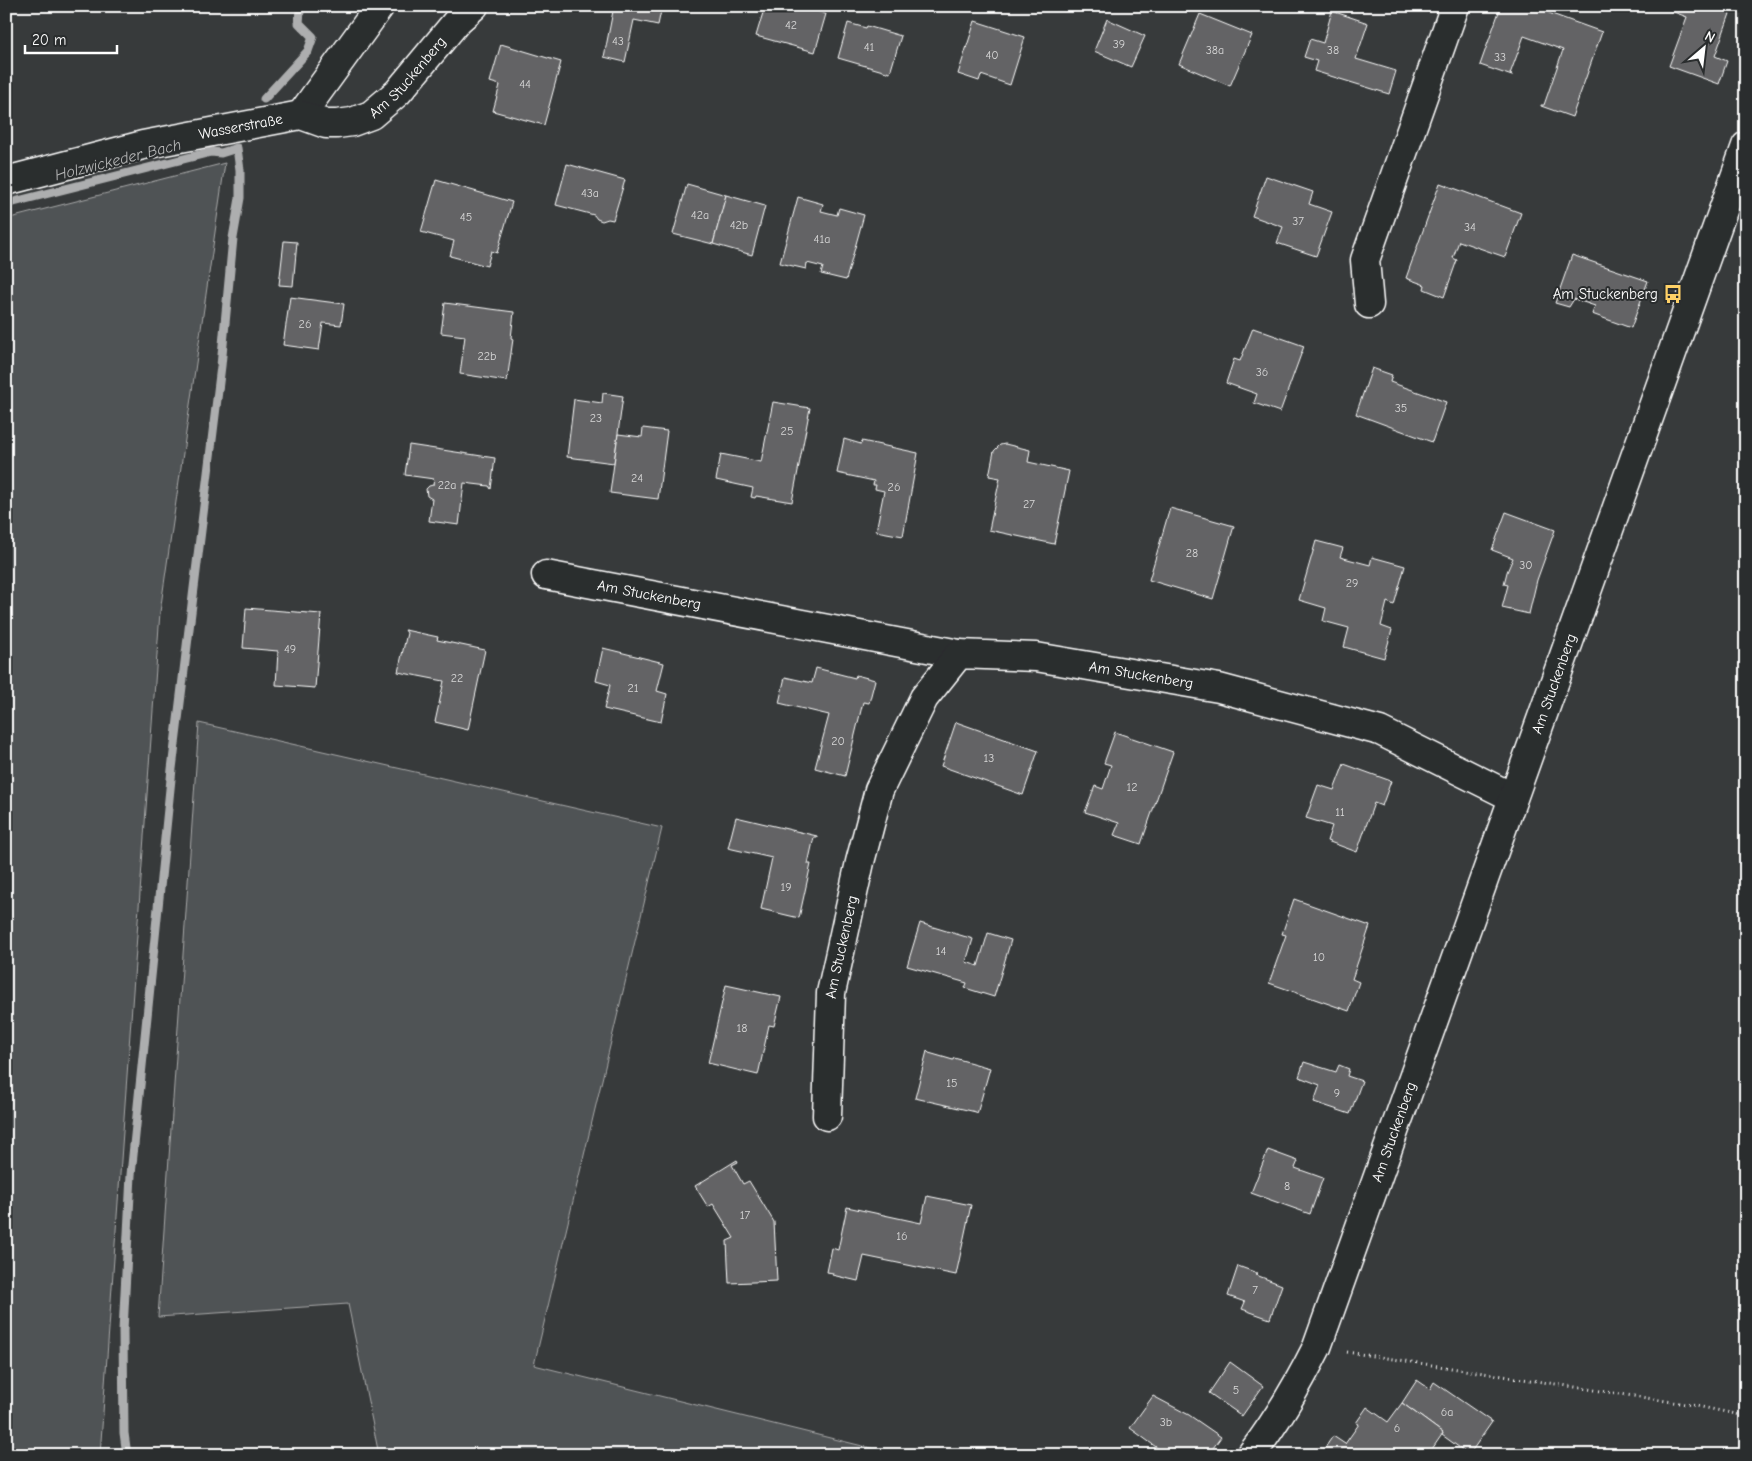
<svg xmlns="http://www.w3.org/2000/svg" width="1752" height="1461" font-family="'Comic Neue',sans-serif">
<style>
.green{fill:#505354;stroke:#a8a9aa}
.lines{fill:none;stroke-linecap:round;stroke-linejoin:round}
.stream{stroke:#adaeaf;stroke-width:9}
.building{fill:#636465;stroke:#fff}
.minor-casing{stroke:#fff;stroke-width:31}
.path{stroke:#fff;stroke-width:3;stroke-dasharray:1 4;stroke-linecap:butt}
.minor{stroke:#2a2d2e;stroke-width:28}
.labels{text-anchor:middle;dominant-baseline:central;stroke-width:4;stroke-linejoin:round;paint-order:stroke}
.number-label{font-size:12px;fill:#d8d8d8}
.street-label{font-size:15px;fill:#fff;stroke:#2a2d2e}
.poi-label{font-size:15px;fill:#fff;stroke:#2a2d2e;text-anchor:end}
.water-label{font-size:16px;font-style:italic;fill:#b4b5b5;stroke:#2a2d2e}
</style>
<rect width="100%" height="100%" fill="#373a3b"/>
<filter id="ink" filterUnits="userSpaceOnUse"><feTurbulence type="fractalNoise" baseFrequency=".02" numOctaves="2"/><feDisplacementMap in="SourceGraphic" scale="10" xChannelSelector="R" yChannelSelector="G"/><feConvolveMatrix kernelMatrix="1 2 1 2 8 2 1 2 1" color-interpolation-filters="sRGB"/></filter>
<g filter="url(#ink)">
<g class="green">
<polygon points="225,163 160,612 100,1455 6,1455 6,219"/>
<polygon points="199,723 662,828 534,1365 899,1455 379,1455 348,1304 158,1317"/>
</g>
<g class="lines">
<g class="stream">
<polyline points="264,99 308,51 313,37 299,23 300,11 303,6"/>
<polyline points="6,204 211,152 221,153 237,148 240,170 240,198 233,238 221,366 172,769 131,1175 123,1331 124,1433 127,1455"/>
</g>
</g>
<g class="building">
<polygon points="614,6 662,6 658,25 634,20 625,62 604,57"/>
<polygon points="765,6 798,6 826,14 815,52 756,36"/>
<polygon points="1501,6 1536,6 1535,8 1602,32 1572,117 1541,106 1541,105 1544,105 1563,50 1524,36 1510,74 1512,75 1512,76 1480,65"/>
<polygon points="1667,6 1728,6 1732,8 1715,56 1727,61 1719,84 1669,66 1687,17 1666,9"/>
<polygon points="1332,11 1368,23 1356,59 1396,71 1389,94 1314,71 1317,61 1304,57 1310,39 1323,43"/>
<polygon points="1200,14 1252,35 1230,86 1179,64"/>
<polygon points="1107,19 1145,36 1131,67 1094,51"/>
<polygon points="975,21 1025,37 1010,85 981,75 979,81 958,74"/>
<polygon points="848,23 866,28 867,26 901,36 890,73 838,58"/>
<polygon points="501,44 561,62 544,125 493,111 500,85 490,82"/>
<polygon points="567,164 625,180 613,220 608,219 602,221 597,219 594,215 556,205"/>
<polygon points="1266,176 1313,192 1309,204 1332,212 1316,256 1277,243 1283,227 1252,216"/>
<polygon points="436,180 512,202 497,253 491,251 487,266 450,256 454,241 421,232"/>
<polygon points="1440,183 1521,213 1505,257 1459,241 1453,258 1457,260 1444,297 1424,289 1425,285 1406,278"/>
<polygon points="687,184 726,195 713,244 673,234"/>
<polygon points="726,195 765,206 752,255 713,244"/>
<polygon points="798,197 823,204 821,211 837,215 839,208 864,215 846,280 821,274 823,267 807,263 806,269 780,263"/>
<polygon points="284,241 297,242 293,286 279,285"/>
<polygon points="1572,255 1648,281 1631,328 1592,314 1595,306 1574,299 1569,307 1555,303"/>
<polygon points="290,297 344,304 341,325 323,323 319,350 283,345"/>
<polygon points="445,303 514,312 511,338 513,339 507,381 460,374 465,336 441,333"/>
<polygon points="1253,328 1304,346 1280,412 1254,403 1257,394 1226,383 1234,359 1240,361"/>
<polygon points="1372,368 1392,375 1390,382 1446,402 1432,442 1356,414"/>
<polygon points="603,393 623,396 614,463 567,457 574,399 602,403"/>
<polygon points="773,402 810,408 792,502 756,496 755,498 751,497 753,488 716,480 721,454 761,462"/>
<polygon points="643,428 667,431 658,499 610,493 618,434 642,437"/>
<polygon points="844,439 861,444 862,441 918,453 903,536 876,531 884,491 875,489 876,485 873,485 874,481 837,473"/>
<polygon points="1005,444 1030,450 1028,462 1069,471 1054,544 989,530 1000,478 989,476 994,451 1000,445"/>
<polygon points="409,445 495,458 491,489 489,486 464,483 459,525 429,521 432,499 427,496 426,489 429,486 433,485 434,479 405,475"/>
<polygon points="1170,508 1234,526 1213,599 1149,580"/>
<polygon points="1506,512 1555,530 1537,580 1529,614 1502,608 1508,585 1504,584 1507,572 1513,558 1492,550"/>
<polygon points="1316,541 1343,548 1340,557 1370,565 1372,557 1405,566 1394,605 1387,602 1381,626 1392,630 1384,658 1344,647 1349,628 1323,621 1326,608 1299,600"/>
<polygon points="246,608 321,614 315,688 276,685 278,651 243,648"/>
<polygon points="405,630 438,637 437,640 485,650 468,730 435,722 444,681 398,672 407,633"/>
<polygon points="603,648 664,663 657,691 667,694 661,722 604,709 610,685 596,681"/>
<polygon points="816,668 855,678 856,675 875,680 869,703 863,702 845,776 815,768 829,715 779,703 785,677 812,683"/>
<polygon points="956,722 1038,751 1023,795 941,766"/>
<polygon points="1115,732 1173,752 1141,844 1114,835 1119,823 1085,812 1095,786 1103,789 1111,765 1104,763"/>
<polygon points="1344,764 1391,781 1382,806 1374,803 1357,852 1327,841 1332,826 1306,818 1318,785 1334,790"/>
<polygon points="736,817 817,836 817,837 814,837 808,864 811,864 799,918 761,909 772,858 728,848"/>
<polygon points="1294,899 1370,926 1352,979 1359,982 1349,1011 1269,983 1286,935 1282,934"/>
<polygon points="920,923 973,939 966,962 978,966 988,933 1011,940 994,997 965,988 967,983 907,966"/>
<polygon points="726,985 781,997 774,1026 769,1025 758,1075 708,1063"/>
<polygon points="927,1051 929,1053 953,1060 954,1058 990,1068 977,1114 976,1112 915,1098"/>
<polygon points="1304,1062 1336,1072 1339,1065 1349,1069 1347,1076 1362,1081 1350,1114 1314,1102 1320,1085 1299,1077"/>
<polygon points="1268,1150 1298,1161 1295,1168 1323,1178 1310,1214 1251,1193"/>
<polygon points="737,1160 738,1162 732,1165 743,1184 749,1181 774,1222 777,1281 729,1283 727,1241 734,1238 713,1204 708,1207 695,1186"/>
<polygon points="927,1196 971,1205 956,1275 864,1256 858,1281 832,1275 833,1273 827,1272 832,1248 838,1250 847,1207 921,1223"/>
<polygon points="1238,1266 1257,1273 1256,1275 1282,1285 1270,1319 1242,1309 1245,1302 1228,1296"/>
<polygon points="1230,1362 1263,1386 1242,1416 1209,1393"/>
<polygon points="1417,1380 1430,1389 1434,1382 1492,1422 1469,1455 1466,1455 1467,1453 1442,1435 1443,1433 1402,1403"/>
<polygon points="1153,1396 1189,1415 1221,1437 1208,1455 1167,1455 1130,1428"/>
<polygon points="1402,1403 1443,1433 1428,1455 1320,1455 1333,1436 1345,1444 1359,1424 1356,1423 1367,1407 1388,1422"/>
</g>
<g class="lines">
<g class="minor-casing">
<g id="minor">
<polyline points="301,115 380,6"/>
<path id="s1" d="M6,181L143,145L301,115L326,124H337L352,122L371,115L398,92L458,20L474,6"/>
<polyline points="1369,304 1365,260 1455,6"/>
<path id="s2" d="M546,575L959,654"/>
<path id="s3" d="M827,1116L831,993L860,862L879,790L924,698L959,654L1036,657L1219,688L1380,731L1512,797"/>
<path id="s4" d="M1251,1455C1277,1421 1298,1385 1317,1347L1746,146"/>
</g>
</g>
<polyline class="path" points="1347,1352 1692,1405 1746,1416"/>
<use href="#minor" class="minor"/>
</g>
</g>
<defs>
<g id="bus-bare" transform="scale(1.5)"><path d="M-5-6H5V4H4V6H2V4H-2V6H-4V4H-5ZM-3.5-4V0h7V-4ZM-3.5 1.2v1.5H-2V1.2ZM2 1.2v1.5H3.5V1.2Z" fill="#ffd166" stroke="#2a2d2e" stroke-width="2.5" paint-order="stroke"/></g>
</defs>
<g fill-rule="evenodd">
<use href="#bus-bare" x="1673" y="294"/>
</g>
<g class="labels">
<g class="number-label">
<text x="791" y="25">42</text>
<text x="618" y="41">43</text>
<text x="1119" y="44">39</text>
<text x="869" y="47">41</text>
<text x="1215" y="50">38a</text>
<text x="1333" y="50">38</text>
<text x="992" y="55">40</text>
<text x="1500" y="57">33</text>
<text x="525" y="84">44</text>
<text x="590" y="193">43a</text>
<text x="700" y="215">42a</text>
<text x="466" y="217">45</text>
<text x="1298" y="221">37</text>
<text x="739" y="225">42b</text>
<text x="1470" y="227">34</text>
<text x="822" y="239">41a</text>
<text x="305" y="324">26</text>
<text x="487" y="356">22b</text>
<text x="1262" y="372">36</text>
<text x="1401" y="408">35</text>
<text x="596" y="418">23</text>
<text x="787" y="431">25</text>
<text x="637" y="478">24</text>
<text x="447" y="485">22a</text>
<text x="894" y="487">26</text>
<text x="1029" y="504">27</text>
<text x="1192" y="553">28</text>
<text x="1526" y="565">30</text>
<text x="1352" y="583">29</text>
<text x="290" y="649">49</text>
<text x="457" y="678">22</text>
<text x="633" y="688">21</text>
<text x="838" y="741">20</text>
<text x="989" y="758">13</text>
<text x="1132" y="787">12</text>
<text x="1340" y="812">11</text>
<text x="786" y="887">19</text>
<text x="941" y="951">14</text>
<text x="1319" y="957">10</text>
<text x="742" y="1028">18</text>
<text x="952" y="1083">15</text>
<text x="1337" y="1093">9</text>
<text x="1287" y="1186">8</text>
<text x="745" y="1215">17</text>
<text x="902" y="1236">16</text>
<text x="1255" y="1290">7</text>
<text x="1236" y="1390">5</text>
<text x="1447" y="1412">6a</text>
<text x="1166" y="1422">3b</text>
<text x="1397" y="1428">6</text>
</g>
<g class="street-label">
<text stroke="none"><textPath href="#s1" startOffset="428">Am Stuckenberg</textPath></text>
<text stroke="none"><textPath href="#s1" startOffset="241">Wasserstraße</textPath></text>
<text stroke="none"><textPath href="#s2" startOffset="105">Am Stuckenberg</textPath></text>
<text stroke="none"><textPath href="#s3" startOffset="674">Am Stuckenberg</textPath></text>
<text stroke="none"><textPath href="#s4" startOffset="831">Am Stuckenberg</textPath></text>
<text stroke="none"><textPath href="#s3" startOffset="170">Am Stuckenberg</textPath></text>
<text stroke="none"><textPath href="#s4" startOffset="355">Am Stuckenberg</textPath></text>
</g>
<g class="poi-label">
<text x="1658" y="294">Am Stuckenberg</text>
</g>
<g class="water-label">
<text transform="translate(118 160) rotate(-14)">Holzwickeder Bach</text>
</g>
</g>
<rect width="1752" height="1461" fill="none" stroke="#2a2d2e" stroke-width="25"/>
<rect x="12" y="12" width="1727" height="1436" fill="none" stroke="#fff" stroke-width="2" filter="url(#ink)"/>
<g transform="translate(1704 48) rotate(28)" stroke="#2a2d2e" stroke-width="4" paint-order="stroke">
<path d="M0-4L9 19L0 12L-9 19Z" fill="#ffffff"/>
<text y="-8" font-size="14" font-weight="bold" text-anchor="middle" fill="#ffffff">N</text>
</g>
<path d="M25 45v8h92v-8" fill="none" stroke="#ffffff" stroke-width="2.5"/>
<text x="32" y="45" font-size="15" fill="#ffffff" stroke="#2a2d2e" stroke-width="4" paint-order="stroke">20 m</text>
</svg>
